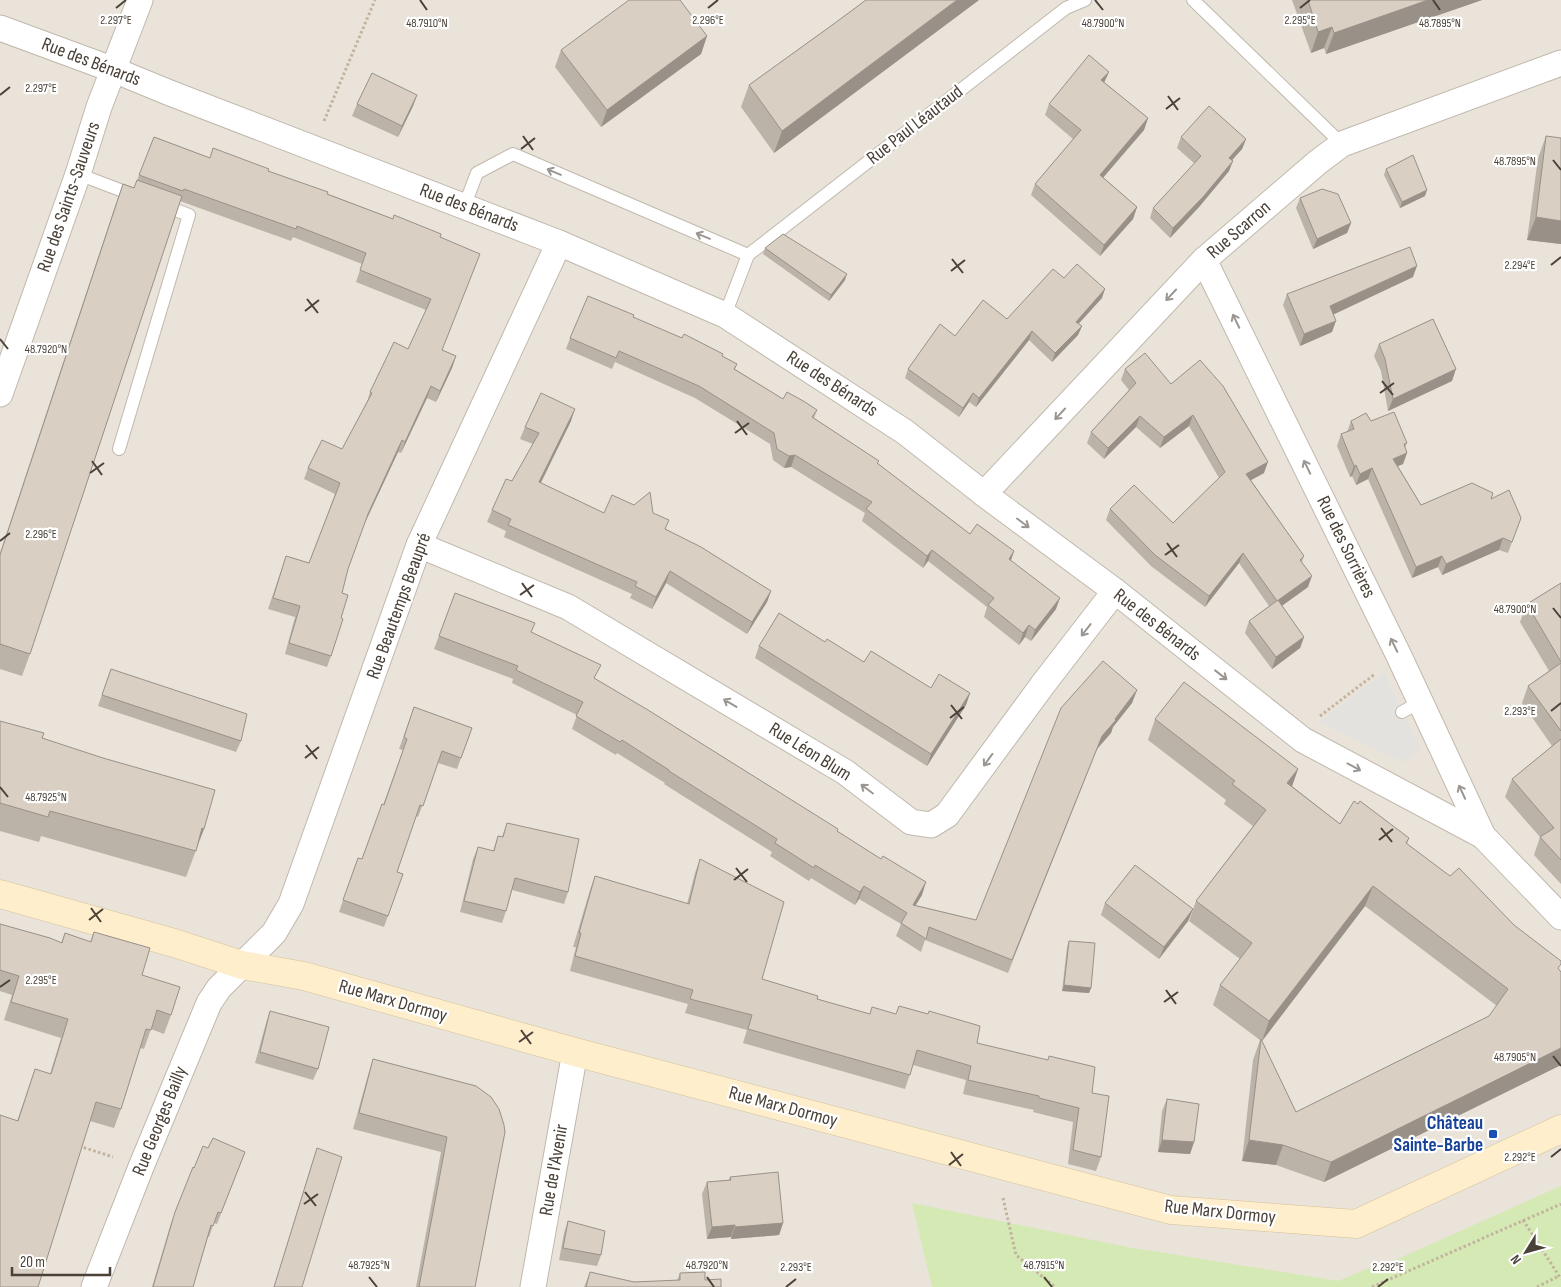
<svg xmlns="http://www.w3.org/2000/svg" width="1561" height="1287" font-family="'Sofia Sans Condensed',sans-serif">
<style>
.residential{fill:#e9e3d9}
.green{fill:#d5e9b4}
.parking{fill:#e4e2df}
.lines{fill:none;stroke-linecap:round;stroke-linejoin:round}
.lane-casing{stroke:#c1b8ad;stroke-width:14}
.street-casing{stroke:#c1b8ad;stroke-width:27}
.secondary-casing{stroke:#d5c19a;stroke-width:29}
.path{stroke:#c3b39e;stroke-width:3;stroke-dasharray:2.5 2.5;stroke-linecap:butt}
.lane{stroke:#fff;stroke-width:12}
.street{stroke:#fff;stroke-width:25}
.secondary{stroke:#feeecc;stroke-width:28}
.wall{fill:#bbb2a8;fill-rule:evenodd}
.shaded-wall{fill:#999188}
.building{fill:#dacfc3;stroke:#999188}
.oneway{stroke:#9b9692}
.ticks{fill:none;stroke:#4a4138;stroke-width:2}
.transit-dot{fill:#1a4fb4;stroke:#fff;stroke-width:2}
.labels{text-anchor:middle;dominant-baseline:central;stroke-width:4.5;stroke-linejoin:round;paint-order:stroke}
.street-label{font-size:19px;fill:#4a4138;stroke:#fff}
.transit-label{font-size:19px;font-weight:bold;fill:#164399;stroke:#fff;text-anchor:end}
.ticks-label{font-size:12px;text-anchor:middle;fill:#4a4138;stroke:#fff;stroke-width:4.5;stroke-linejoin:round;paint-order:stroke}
</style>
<rect width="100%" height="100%" fill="#f5f1eb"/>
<rect class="residential" x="0" y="0" width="1561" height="1287"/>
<polygon class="green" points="1561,1186 1561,1287 932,1287 912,1203 1127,1247 1338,1281 1374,1266 1373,1270"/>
<polygon class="parking" points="1384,672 1420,747 1406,763 1319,722"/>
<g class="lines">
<g class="lane-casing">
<g id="lane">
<polyline points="1193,0 1342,144"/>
<polyline points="78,174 136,196"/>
<polyline points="464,207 477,173 513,154 748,255"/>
<polyline points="725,315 748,255 1066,8 1085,0"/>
<polyline points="119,449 189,215 162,205"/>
<polyline points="1402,712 1420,702"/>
</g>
</g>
<g class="street-casing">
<g id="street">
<polyline points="0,28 114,70 170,93 559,243 725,315 905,432 984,494 1115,591 1303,740 1483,836 1561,917"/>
<polyline points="1204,260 1399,656 1483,836"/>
<polyline points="0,394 78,174 99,107 140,0"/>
<polyline points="984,494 1204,260 1318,162 1342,144 1561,63"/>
<polyline points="419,545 568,607 845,772 911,822 931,825 947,815 1044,683 1115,591"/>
<polyline points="94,1287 141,1167 209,1003 219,988 274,933 291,904 419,545 559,243"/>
<polyline points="533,1287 575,1052"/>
</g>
</g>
<g class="secondary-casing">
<polyline id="secondary" points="0,894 174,943 242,965 304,976 575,1052 1171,1210 1356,1224 1561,1129"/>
</g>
<g class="path">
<polyline points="324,121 375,0"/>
<polyline points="1320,716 1375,674"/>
<polyline points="79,1146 113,1157"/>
<polyline points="1003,1198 1016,1255 1055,1287"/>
<polyline points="1523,1220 1561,1279"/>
<polyline points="1372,1287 1561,1204"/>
<polyline points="1537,1287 1559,1276"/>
</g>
<use href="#lane" class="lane"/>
<use href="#street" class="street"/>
<use href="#secondary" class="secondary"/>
</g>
<g class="wall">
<polygon points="866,0 979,0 774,153 741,107 749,85 835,23"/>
<polygon points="1292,0 1482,0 1326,54 1324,48 1311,53"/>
<polygon points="707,36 701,54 601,127 555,67 561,50"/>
<polygon points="1105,83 1148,118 1144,130 1103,177 1137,207 1133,219 1100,256 1031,195 1035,184 1073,139 1045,115 1049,104"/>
<polygon points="417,95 413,106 398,137 352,116 357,104"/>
<polygon points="1546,136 1561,138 1561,244 1527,240 1538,158"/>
<polygon points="154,137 210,158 268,171 440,237 443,350 456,356 452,368 436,402 427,398 401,453 398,452 364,524 348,569 342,593 341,618 331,656 327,667 285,654 295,617 268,609 286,556 309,563 335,494 304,479 308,468 342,449 367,402 370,392 408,349 426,310 356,282 362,264 293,237 291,241 180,201 30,654 22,676 0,669 0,553 115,206 123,184 134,188"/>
<polygon points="1181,137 1246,139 1242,149 1232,160 1229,171 1199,207 1170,238 1150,218 1153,208 1195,164 1177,148"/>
<polygon points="1386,169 1425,196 1400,208 1384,175"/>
<polygon points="1300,198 1351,223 1347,233 1313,249 1296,208"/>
<polygon points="765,248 845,280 829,301 763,254"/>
<polygon points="1413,277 1334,314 1332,332 1300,346 1283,305 1287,294"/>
<polygon points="1064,278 1102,298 1078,324 1082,326 1078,335 1052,362 1029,340 976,407 969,402 959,417 905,378 908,369 955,336 1007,319"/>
<polygon points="633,317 737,364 735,369 783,399 817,410 814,418 878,464 970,534 1014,551 1011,560 1056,609 1031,641 1025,637 1019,645 984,617 987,607 928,561 923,568 862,521 865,513 791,467 784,468 773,460 770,444 695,398 615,362 612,369 566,349 570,338"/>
<polygon points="1379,344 1452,381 1388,411 1381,371 1374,356"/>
<polygon points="1125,369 1171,384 1264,473 1251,480 1304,556 1302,562 1308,587 1282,606 1304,637 1300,648 1272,669 1245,633 1249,621 1269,606 1239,563 1205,607 1151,566 1106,520 1110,509 1173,523 1219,478 1189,426 1160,448 1136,427 1104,459 1087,443 1091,432 1129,390 1121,380"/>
<polygon points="571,421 541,483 604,513 653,513 666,529 771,591 767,602 747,634 666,583 652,609 630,598 632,594 504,537 506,531 487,522 492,510 512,481 533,444 520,439 525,427"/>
<polygon points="1351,421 1371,421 1407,443 1405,448 1407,453 1403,464 1398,466 1421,505 1491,498 1521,518 1508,553 1499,550 1442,575 1438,567 1412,578 1368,479 1356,485 1352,476 1350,477 1337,446 1341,434 1347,432"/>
<polygon points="1561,583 1561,884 1534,855 1540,837 1505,797 1512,779 1552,746 1522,703 1528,686 1549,671 1520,622 1527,604"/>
<polygon points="455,593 531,632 596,679 837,831 922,895 915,905 976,920 1137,690 1132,703 1113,727 1111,733 1097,749 1008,973 925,940 921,952 896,936 901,924 859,899 855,905 811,878 809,881 770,856 772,852 664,784 665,783 617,753 616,755 572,729 577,715 512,683 513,679 434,649"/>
<polygon points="825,642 864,662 931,688 970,693 966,705 927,766 755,658 759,646"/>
<polygon points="111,669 241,741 236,752 98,706"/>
<polygon points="414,707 472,728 457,769 438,763 418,817 416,816 397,872 403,874 384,927 339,912 358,858 362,859 383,805 403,750 399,749"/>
<path d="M1155,719L1298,769L1292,786L1340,824L1409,838L1407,844L1514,925L1561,972V1065L1324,1182L1276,1165L1242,1161L1253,1060L1260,1040L1213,1005L1220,985L1240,959L1189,921L1196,901L1253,826L1224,804L1226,800L1148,740ZM1365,906L1497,1006L1489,1016L1296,1112L1261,1040L1262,1041Z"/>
<polygon points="0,721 43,738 204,829 186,877 41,836 39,842 0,831"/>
<polygon points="507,823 568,892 564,904 512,890 506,911 502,923 460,912 473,859 478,847 493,851 498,836 502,837"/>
<polygon points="700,859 762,979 817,999 869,1014 977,1043 1092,1093 1101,1157 1096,1171 1068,1164 1073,1122 1033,1112 1034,1110 963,1094 966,1080 913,1065 905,1089 743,1043 747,1030 685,1013 688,1004 570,971 576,947 573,947 590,890 595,876 687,904 695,873"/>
<polygon points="1105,903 1193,909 1188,921 1159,959 1101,915"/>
<polygon points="0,924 61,943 65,933 90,942 94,932 142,975 171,1015 164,1034 151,1029 144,1049 140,1048 121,1109 114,1128 90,1121 17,1121 35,1069 50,1074 61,1038 4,1020 12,995 0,991"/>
<polygon points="1069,941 1091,988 1089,993 1062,991 1067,947"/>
<polygon points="270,1011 318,1069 313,1080 255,1063 266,1023"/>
<polygon points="373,1059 476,1086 475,1287 416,1287 441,1152 353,1129 368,1075"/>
<polygon points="1167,1099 1194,1142 1190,1154 1158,1152 1162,1111"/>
<polygon points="208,1148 245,1152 217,1224 214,1223 209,1237 208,1237 193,1287 152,1287 171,1223 193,1167 194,1168"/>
<polygon points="317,1148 302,1287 274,1287 313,1160"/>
<polygon points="730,1177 783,1223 779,1235 731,1239 731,1237 707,1239 702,1194 707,1182 729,1180"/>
<polygon points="568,1221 601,1255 597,1266 559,1260 564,1233"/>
<polygon points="590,1272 634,1282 677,1281 680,1273 705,1280 721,1287 584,1287"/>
</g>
<g class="shaded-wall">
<polygon points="957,0 979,0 774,153 782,131"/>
<polygon points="1428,0 1482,0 1326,54 1334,33"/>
<polygon points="1332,27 1324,48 1311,53 1318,32"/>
<polygon points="707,36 701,54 601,127 607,110"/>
<polygon points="1109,72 1104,83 1101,80"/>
<polygon points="417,95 413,106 398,137 402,126"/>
<polygon points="1148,118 1144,130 1096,186 1100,175"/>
<polygon points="1246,139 1242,149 1225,168 1229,158"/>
<polygon points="1233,161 1229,171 1199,207 1170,238 1173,228"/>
<polygon points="1427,190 1425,196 1400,208 1402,202"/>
<polygon points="1137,207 1133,219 1100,256 1104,245"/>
<polygon points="1536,217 1561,221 1561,244 1527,240"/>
<polygon points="1351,223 1347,233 1313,249 1317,239"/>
<polygon points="1417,266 1413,277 1326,318 1330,306"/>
<polygon points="847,274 845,280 829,301 831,295"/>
<polygon points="1105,289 1102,298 1072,331 1076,322"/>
<polygon points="1336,321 1332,332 1300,346 1304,334"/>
<polygon points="1082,326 1078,335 1052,362 1055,353"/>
<polygon points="1032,331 1029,340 976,407 979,398"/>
<polygon points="456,356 452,368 436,402 440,391"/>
<polygon points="1456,369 1452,381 1388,411 1393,399"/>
<polygon points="431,386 427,398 401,453 405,442"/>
<polygon points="973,393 969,402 959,417 963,408"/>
<polygon points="575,409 571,421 535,494 539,482"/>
<polygon points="1193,415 1189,426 1160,448 1164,437"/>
<polygon points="1140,416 1136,427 1104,459 1108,448"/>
<polygon points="402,440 398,452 364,525 368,514"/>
<polygon points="1407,453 1403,464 1389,470 1393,459"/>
<polygon points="795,455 791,467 784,468 789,456"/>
<polygon points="1268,462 1264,473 1242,485 1246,474"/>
<polygon points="1356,465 1352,476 1350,477 1354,466"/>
<polygon points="1372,468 1368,479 1356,485 1360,474"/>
<polygon points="1503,538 1499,550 1442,575 1446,564"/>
<polygon points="932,550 928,561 923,568 927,556"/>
<polygon points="1014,551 1010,563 1009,559"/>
<polygon points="1243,553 1239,563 1205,607 1209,596"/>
<polygon points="1442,556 1438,567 1412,578 1416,567"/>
<polygon points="670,571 666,583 652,609 656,597"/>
<polygon points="1312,576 1308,587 1273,612 1277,601"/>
<polygon points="771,591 767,602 747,634 752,622"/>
<polygon points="1060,598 1056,609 1031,641 1035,630"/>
<polygon points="1029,625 1025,637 1019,645 1023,633"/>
<polygon points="1304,637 1300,648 1272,669 1276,657"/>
<polygon points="1137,690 1132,703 1113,727 1111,733 1097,749 1008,973 1102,736"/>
<polygon points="970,693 966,705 927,766 931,754"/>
<polygon points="1298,769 1291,789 1287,783"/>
<polygon points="202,828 204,829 195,851"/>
<polygon points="926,882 922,895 908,918 913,905"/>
<polygon points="864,886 859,899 855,905 860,892"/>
<polygon points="1373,886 1365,906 1262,1041 1269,1021"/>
<polygon points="1193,909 1188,921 1159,959 1164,947"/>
<polygon points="1064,985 1091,988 1089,993 1062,991"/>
<polygon points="1561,1048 1561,1065 1324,1182 1331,1162"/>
<polygon points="1162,1140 1194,1142 1190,1154 1158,1152"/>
<polygon points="1249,1140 1283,1145 1276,1165 1242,1161"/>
<polygon points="783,1223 779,1235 731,1239 735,1227"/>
<polygon points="735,1225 731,1237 707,1239 712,1227"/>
</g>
<g class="building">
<polygon points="629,0 680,0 707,36 607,110 561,50"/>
<polygon points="866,0 957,0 782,131 749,85 835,23"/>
<polygon points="1308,0 1428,0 1334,33 1332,27 1318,32"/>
<polygon points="1089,55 1109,72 1101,80 1148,118 1100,175 1137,207 1104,245 1035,184 1081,130 1049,104"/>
<polygon points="372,73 417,95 402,126 357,104"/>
<polygon points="1209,106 1246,139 1229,158 1233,161 1203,197 1173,228 1153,208 1201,156 1181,137"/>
<polygon points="1546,136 1561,138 1561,221 1536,217"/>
<polygon points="154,137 210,158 213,148 269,169 268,171 328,192 327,194 393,219 394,215 441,234 440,237 480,254 442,350 456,356 440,391 431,386 405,442 402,440 368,514 348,569 342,593 348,595 341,618 343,619 331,656 289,643 300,606 273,598 286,556 309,563 340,483 308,468 322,440 342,449 372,393 370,392 394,342 408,349 431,299 360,270 366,253 297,226 296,229 184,189 183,191 139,175"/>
<polygon points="1413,155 1427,190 1402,202 1386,169"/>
<polygon points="137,180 182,196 30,654 0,644 0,555 123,184 134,188"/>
<polygon points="1322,189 1338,194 1351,223 1317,239 1300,198"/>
<polygon points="783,234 847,274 831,295 765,248"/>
<polygon points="1410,247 1417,266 1330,306 1336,321 1304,334 1287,294"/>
<polygon points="1077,264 1105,289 1076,322 1082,326 1055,353 1032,331 979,398 973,393 963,408 908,369 940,324 955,336 983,300 1007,319 1053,269 1064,278"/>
<polygon points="588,296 634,315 633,317 682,338 684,334 723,354 722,356 737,364 734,369 783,399 787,392 805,402 817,410 812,417 879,461 877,463 970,534 977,524 1014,551 1009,559 1060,598 1035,630 1029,625 1023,633 988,605 994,598 932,550 927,556 866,509 872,502 795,455 789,456 777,449 774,433 699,386 619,351 616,358 570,338"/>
<polygon points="1433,319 1456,369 1393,399 1385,359 1379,344"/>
<polygon points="1145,353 1171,384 1200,360 1223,386 1268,462 1246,474 1304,556 1300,560 1312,576 1277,601 1243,553 1209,596 1155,555 1110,509 1134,485 1173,523 1225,472 1193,415 1164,437 1140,416 1108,448 1091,432 1136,383 1125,369"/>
<polygon points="541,393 575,409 539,482 604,513 612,495 634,505 650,492 653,513 669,520 665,529 701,547 771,591 752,622 670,571 656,597 635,586 637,582 508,525 511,519 492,510 506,479 512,481 539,433 525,427"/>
<polygon points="1394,412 1407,443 1404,444 1407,453 1393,459 1421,505 1472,483 1493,493 1491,499 1509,490 1521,518 1512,542 1503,538 1446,564 1442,556 1416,567 1372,468 1360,474 1356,465 1354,466 1341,434 1354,429 1351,421 1366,413 1371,421"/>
<polygon points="1561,583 1561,662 1527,604"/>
<polygon points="455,593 535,623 531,632 601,665 594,678 648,710 838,829 837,831 881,859 883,856 926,882 913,905 976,920 1061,708 1103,661 1137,690 1115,719 1116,720 1102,736 1012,960 929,927 926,939 901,923 907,913 864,886 860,892 815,865 814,868 775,843 777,839 669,771 669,770 622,740 620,742 576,716 583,702 516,670 518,666 439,636"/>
<polygon points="1278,600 1304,637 1276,657 1249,621"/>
<polygon points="779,613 825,642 827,639 864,662 871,651 931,688 939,674 970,693 931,754 759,646"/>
<polygon points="1561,663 1561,731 1528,686"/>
<polygon points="111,669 247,714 241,741 102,695"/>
<polygon points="1184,682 1298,769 1287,783 1340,824 1354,801 1358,804 1360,801 1409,838 1406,843 1450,876 1459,868 1514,925 1561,961 1561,964 1558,968 1561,972 1561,1048 1331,1162 1283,1145 1249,1140 1261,1039 1296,1112 1489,1016 1508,989 1373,886 1269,1021 1220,985 1252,943 1196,901 1266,810 1232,784 1235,781 1155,719"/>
<polygon points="414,707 472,728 461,758 442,751 423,806 420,805 397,872 403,874 388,916 343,900 358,858 362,859 382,804 384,805 407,739 404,737"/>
<polygon points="0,721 44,733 42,738 103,758 215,790 204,829 202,828 196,851 50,811 48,817 0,803"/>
<polygon points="1561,739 1561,860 1540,837 1554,828 1512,779"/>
<polygon points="507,823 579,839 568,892 515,878 506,911 464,901 478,847 494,851 498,836 503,837"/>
<polygon points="700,859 784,902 762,979 818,996 817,999 870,1014 872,1007 896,1014 899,1006 928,1014 929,1011 980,1026 977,1043 1048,1060 1049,1056 1095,1067 1092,1093 1109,1096 1101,1157 1073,1150 1079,1108 1039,1098 1039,1096 968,1080 971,1066 917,1050 910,1075 748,1029 752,1015 690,999 693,990 575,956 581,933 579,933 595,876 689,904"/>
<polygon points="1135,865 1193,909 1164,947 1105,903"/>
<polygon points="0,924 50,938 62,943 65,933 91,942 94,932 150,948 142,975 180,987 171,1015 157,1010 151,1030 146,1029 121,1109 96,1102 38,1287 0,1287 0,1115 18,1121 35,1069 51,1074 68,1019 11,1002 19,976 0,970"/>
<polygon points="1069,941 1095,943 1091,988 1064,985"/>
<polygon points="270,1011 329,1027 318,1069 260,1052"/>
<polygon points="373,1059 476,1086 491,1097 499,1109 504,1125 505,1132 475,1287 419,1287 447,1137 359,1113"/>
<polygon points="1167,1099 1199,1104 1194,1142 1162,1140"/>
<polygon points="213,1138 245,1152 221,1213 218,1212 213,1226 211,1225 193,1287 153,1287 175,1212 193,1167 194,1168 203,1146 208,1148"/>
<polygon points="317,1148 342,1157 302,1287 274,1287"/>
<polygon points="778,1172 783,1223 735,1227 735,1225 712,1227 707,1182 731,1180 730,1177"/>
<polygon points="568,1221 605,1231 601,1255 563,1248"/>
<polygon points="590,1272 634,1282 680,1280 680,1273 705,1272 705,1280 721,1279 721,1287 586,1287"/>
</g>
<defs><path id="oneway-shaft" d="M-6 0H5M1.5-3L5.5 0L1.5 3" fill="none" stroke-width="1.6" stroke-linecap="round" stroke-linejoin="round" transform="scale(1.25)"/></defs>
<g class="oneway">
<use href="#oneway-shaft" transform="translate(554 172) rotate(-157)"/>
<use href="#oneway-shaft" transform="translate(703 236) rotate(-157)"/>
<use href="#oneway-shaft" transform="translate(1171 295) rotate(133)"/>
<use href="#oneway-shaft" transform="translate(1236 321) rotate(-116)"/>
<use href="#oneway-shaft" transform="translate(1060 414) rotate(133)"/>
<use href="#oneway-shaft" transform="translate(1307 467) rotate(-116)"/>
<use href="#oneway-shaft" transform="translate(1023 523) rotate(37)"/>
<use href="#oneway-shaft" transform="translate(1086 630) rotate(128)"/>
<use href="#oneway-shaft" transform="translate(1394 645) rotate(-116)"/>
<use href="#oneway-shaft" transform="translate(1221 675) rotate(38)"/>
<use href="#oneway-shaft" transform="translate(730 703) rotate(-149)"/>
<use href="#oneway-shaft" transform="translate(988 760) rotate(126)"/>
<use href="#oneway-shaft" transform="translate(1354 767) rotate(28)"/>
<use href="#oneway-shaft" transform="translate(867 789) rotate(-143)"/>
<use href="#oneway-shaft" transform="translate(1462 792) rotate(-115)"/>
</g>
<path class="ticks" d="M420,0L427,10M1095,0L1103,10M1433,0L1440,10M116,8L126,0M708,8L718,0M1300,8L1310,0M0,95L10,87M1168,96L1178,110M1166,109L1180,98M523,136L533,150M521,149L535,138M1553,160L1561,170M952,259L963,273M1551,265L1561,257M951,271L965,260M307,299L318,313M305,311L319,300M0,339L8,349M1382,381L1393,395M1380,393L1394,383M737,421L747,435M735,433L749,423M92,461L102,475M90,473L104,463M0,541L10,533M1167,543L1177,557M1165,555L1179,545M522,583L532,597M520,595L534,585M1553,608L1561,618M951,705L962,719M1551,711L1561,703M950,718L964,707M306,745L317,759M305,758L319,747M0,787L8,797M1381,828L1392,842M1379,840L1393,829M736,868L747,882M734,880L748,869M91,908L101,922M89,920L103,909M0,987L10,980M1166,990L1176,1004M1164,1002L1178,992M521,1030L531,1044M519,1042L533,1032M1553,1056L1561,1066M951,1152L961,1166M1551,1157L1561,1149M949,1165L963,1154M305,1192L316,1206M304,1204L318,1194M369,1277L377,1287M707,1277L714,1287M1044,1277L1052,1287M786,1287L796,1279M1378,1287L1388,1279"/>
<rect class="transit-dot" x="1488" y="1129" width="10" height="10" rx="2.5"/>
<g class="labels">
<g class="street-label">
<text transform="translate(91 62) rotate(21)">Rue des Bénards</text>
<text transform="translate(915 125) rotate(-38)">Rue Paul Léautaud</text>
<text transform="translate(69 197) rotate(-71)">Rue des Saints-Sauveurs</text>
<text transform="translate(469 208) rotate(21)">Rue des Bénards</text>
<text transform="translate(1239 230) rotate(-41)">Rue Scarron</text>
<text transform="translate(832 384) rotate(33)">Rue des Bénards</text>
<text transform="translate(1346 547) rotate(64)">Rue des Sorrières</text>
<text transform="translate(399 606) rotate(-70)">Rue Beautemps Beaupré</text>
<text transform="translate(1157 625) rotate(38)">Rue des Bénards</text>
<text transform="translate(810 752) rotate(32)">Rue Léon Blum</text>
<text transform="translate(393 1001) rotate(16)">Rue Marx Dormoy</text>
<text transform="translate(783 1107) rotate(15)">Rue Marx Dormoy</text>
<text transform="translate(160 1121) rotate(-68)">Rue Georges Bailly</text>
<text transform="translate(554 1170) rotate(-80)">Rue de l'Avenir</text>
<text transform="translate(1220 1212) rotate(6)">Rue Marx Dormoy</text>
</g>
<g class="transit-label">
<text x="1483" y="1123">Château<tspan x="1483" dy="22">Sainte-Barbe</tspan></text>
</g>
</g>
<g class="ticks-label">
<text x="116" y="24">2.297°E</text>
<text x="708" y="24">2.296°E</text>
<text x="1300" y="24">2.295°E</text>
<text x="427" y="27">48.7910°N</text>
<text x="1103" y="27">48.7900°N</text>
<text x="1440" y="27">48.7895°N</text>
<text x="41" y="92">2.297°E</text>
<text x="1515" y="165">48.7895°N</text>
<text x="1520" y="269">2.294°E</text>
<text x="46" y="353">48.7920°N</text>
<text x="41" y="538">2.296°E</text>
<text x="1515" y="613">48.7900°N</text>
<text x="1520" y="715">2.293°E</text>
<text x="46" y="801">48.7925°N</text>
<text x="41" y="984">2.295°E</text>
<text x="1515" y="1061">48.7905°N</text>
<text x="1520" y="1161">2.292°E</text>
<text x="369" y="1269">48.7925°N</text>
<text x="707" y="1269">48.7920°N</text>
<text x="1044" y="1269">48.7915°N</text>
<text x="796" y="1271">2.293°E</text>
<text x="1388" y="1271">2.292°E</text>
</g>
<g transform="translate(1526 1252) rotate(233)" stroke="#ffffff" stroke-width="4" paint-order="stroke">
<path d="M0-4L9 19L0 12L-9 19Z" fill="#4a4138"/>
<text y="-8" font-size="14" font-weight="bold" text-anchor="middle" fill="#4a4138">N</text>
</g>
<path d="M12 1267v8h98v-8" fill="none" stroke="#4a4138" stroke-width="2.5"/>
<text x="20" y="1267" font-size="15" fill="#4a4138" stroke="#ffffff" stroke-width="4" paint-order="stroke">20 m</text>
</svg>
